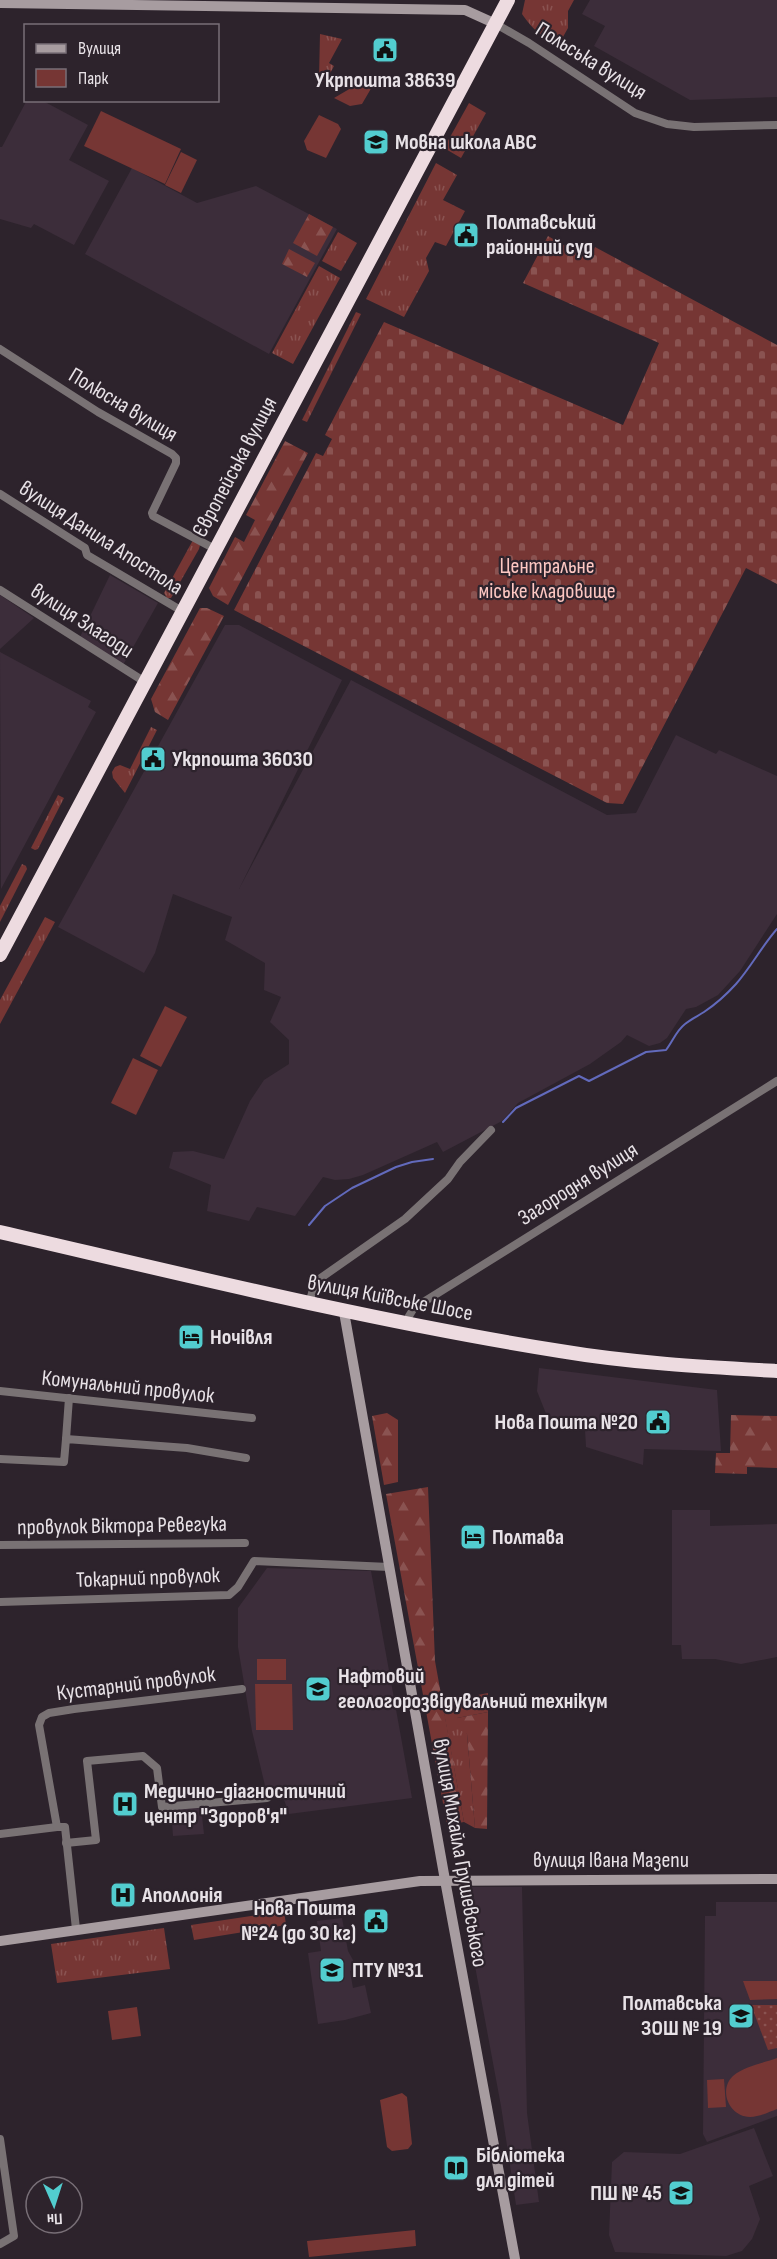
<svg xmlns="http://www.w3.org/2000/svg" width="777" height="2259" font-family="'Sofia Sans Condensed',sans-serif">
<style>
.built{fill:#3c2d3a}
.grass{fill:url(#grass-tufts)}
.forest{fill:url(#forest-firs)}
.cemetery{fill:url(#cemetery-stones)}
.park{fill:#763634}
.garden{fill:url(#garden-dots)}
.lines{fill:none;stroke-linecap:round;stroke-linejoin:round}
.stream{stroke:#626abc;stroke-width:2}
.street{stroke:#797274;stroke-width:8}
.secondary{stroke:#a79ca0;stroke-width:10}
.highway{stroke:#eddbe0;stroke-width:14}
.labels{text-anchor:middle;dominant-baseline:central;stroke-width:4.5;stroke-linejoin:round;paint-order:stroke}
.street-label{font-size:22px;fill:#e8e2e7;stroke:#2d232c}
.poi-label{font-size:22px;font-weight:bold;fill:#e8e2e7;stroke:#2d232c;text-anchor:start}
.park-label{font-size:22px;fill:#fdc7c2;stroke:#2d232c}
</style>
<defs>
<pattern id="grass-tufts" width="24" height="20" patternUnits="userSpaceOnUse" patternTransform="scale(1.5)"><rect width="24" height="20" fill="#763634"/><path d="M3 7l-1-3M5 7V3M7 7l1-3M15 17l-1-3M17 17v-4M19 17l1-3" fill="none" stroke="#8a5351"/></pattern>
<pattern id="forest-firs" width="22" height="20" patternUnits="userSpaceOnUse" patternTransform="scale(1.5)"><rect width="22" height="20" fill="#763634"/><path d="M5 1l3.5 6h-7zM16 11l3.5 6h-7z" fill="#8a5351"/></pattern>
<pattern id="cemetery-stones" width="16" height="16" patternUnits="userSpaceOnUse" patternTransform="scale(1.5)"><rect width="16" height="16" fill="#763634"/><path d="M2 7V4a2 2 0 0 1 4 0v3zM10 15v-3a2 2 0 0 1 4 0v3z" fill="#8a5351"/></pattern>
<pattern id="garden-dots" width="8" height="8" patternUnits="userSpaceOnUse" patternTransform="scale(1.5)"><rect width="8" height="8" fill="#763634"/><path d="M2 2h.1M6 6h.1" fill="none" stroke="#8a5351" stroke-width="1.8" stroke-linecap="round"/></pattern>
</defs>
<rect width="100%" height="100%" fill="#2d232c"/>
<g class="built">
<polygon points="590,0 777,0 777,97 690,100 594,46 605,26 582,14"/>
<polygon points="27,100 43,101 88,125 69,160 109,181 74,245 34,224 31,228 0,219 0,147 2,147"/>
<polygon points="132,168 197,203 256,186 337,229 269,354 85,254"/>
<polygon points="110,575 158,603 123,665 80,637"/>
<polygon points="0,595 34,618 0,649"/>
<polygon points="225,625 239,625 342,680 239,889 351,680 607,815 636,813 676,735 716,754 719,750 777,776 777,914 740,971 718,995 696,1007 686,1009 667,1038 660,1043 649,1046 627,1035 621,1042 590,1064 518,1103 502,1121 443,1152 437,1142 363,1175 349,1179 335,1180 323,1177 295,1216 257,1207 249,1221 207,1211 211,1185 169,1168 173,1152 193,1151 224,1159 250,1101 264,1080 289,1064 289,1040 270,1022 281,997 264,990 265,963 225,940 232,917 173,894 155,953 144,973 58,927"/>
<polygon points="0,652 91,701 88,707 96,712 1,889"/>
<polygon points="539,1368 717,1390 721,1451 644,1449 643,1465 586,1447 585,1430 549,1421 537,1391"/>
<polygon points="672,1510 710,1510 710,1526 777,1524 777,1657 741,1664 715,1659 682,1659 681,1645 672,1645"/>
<polygon points="267,1568 371,1571 412,1798 289,1814 282,1794 267,1794 252,1731 238,1647 238,1608"/>
<polygon points="201,1807 204,1834 173,1836 171,1810"/>
<polygon points="469,1887 522,1887 527,2113 539,2202 516,2205 501,2106 462,1896 464,1889"/>
<polygon points="716,1902 777,1902 777,2116 707,2142 703,2134 705,1916 716,1916"/>
<polygon points="342,1918 348,1951 358,1969 350,1971 353,1988 365,1985 371,2013 345,2020 318,2024 308,1953 321,1951 317,1921"/>
<polygon points="754,2128 773,2176 749,2186 760,2219 752,2239 742,2251 726,2256 615,2252 609,2235 612,2162 624,2152 680,2154"/>
</g>
<g class="grass">
<path d="M525,0H574L568,11V28L559,44C544,41 530,26 522,14Z"/>
<polygon points="320,34 342,39 329,63 334,66 325,83 319,79"/>
<polygon points="469,103 486,113 461,158 444,148"/>
<polygon points="436,163 457,175 443,200 465,211 446,246 435,242 426,258 429,271 404,317 366,299"/>
<polygon points="338,232 357,243 341,271 322,261"/>
<polygon points="319,266 340,278 293,364 272,353"/>
<polygon points="356,312 361,314 307,422 302,420"/>
<polygon points="193,540 200,545 199,549 171,598 167,598 164,593"/>
<polygon points="151,727 157,730 125,793 113,778 112,772 115,767 120,765 130,769"/>
<polygon points="58,795 64,798 38,849 35,850 31,848"/>
<polygon points="22,864 26,866 27,869 0,922 0,906"/>
<polygon points="45,917 55,922 0,1024 0,1000"/>
<polygon points="488,1693 488,1712 457,1718 467,1734 475,1828 464,1822 442,1702"/>
<polygon points="284,1911 286,1925 194,1940 191,1925"/>
<polygon points="164,1928 170,1969 57,1983 51,1944"/>
</g>
<g class="forest">
<polygon points="309,214 333,227 317,256 293,243"/>
<polygon points="289,249 315,263 307,277 282,264"/>
<polygon points="285,441 308,453 228,605 213,596 209,588 235,537 244,542 255,520 246,515"/>
<polygon points="200,608 207,608 224,616 168,720 155,712 151,699"/>
<polygon points="387,1413 398,1420 398,1482 384,1485 372,1416"/>
<polygon points="731,1415 777,1416 777,1468 747,1467 747,1474 715,1473 716,1453 730,1453"/>
<polygon points="428,1487 435,1661 464,1822 447,1825 386,1494"/>
<polygon points="488,1712 487,1829 475,1828 467,1734 458,1729 457,1718"/>
</g>
<polygon class="cemetery" points="548,236 589,260 595,247 777,345 777,584 746,568 623,804 607,803 234,610 316,453 323,456 332,439 325,435 384,322 623,425 659,343 523,283"/>
<g class="park">
<polygon points="367,75 376,80 362,104 350,106 334,98 363,81"/>
<polygon points="101,111 181,149 165,184 84,146"/>
<polygon points="319,115 338,124 341,129 326,158 307,150 304,141"/>
<polygon points="181,152 197,160 181,193 165,185"/>
<polygon points="165,1006 187,1017 161,1067 140,1056"/>
<polygon points="133,1058 158,1070 136,1115 111,1103"/>
<rect x="257" y="1659" width="29" height="21"/>
<polygon points="255,1684 292,1684 293,1730 256,1730"/>
<polygon points="743,1981 777,1981 777,1999 750,2000"/>
<polygon points="137,2007 141,2036 112,2040 108,2011"/>
<path d="M777,2058V2109C769,2112 759,2117 750,2117C729,2117 718,2090 733,2076C744,2066 764,2063 777,2058Z"/>
<polygon points="724,2079 726,2107 708,2108 707,2080"/>
<polygon points="402,2093 407,2097 412,2144 408,2149 392,2151 387,2147 380,2100"/>
<polygon points="415,2230 416,2246 309,2257 307,2241"/>
</g>
<polygon class="garden" points="751,2005 777,2005 777,2048 768,2050"/>
<g class="lines">
<g class="stream">
<path d="M503,1122L516,1108L579,1076L589,1081L646,1052L666,1050C673,1041 676,1031 685,1024C691,1019 698,1016 704,1012C716,1004 726,995 736,984C751,967 762,946 777,929"/>
<polyline points="309,1225 325,1206 352,1188 396,1167 412,1162 433,1159"/>
</g>
<g class="street">
<polyline points="496,24 529,43 635,113 667,124 694,127 777,125"/>
<polyline points="0,349 98,412 172,454 176,458 176,463 152,513 153,516 215,549"/>
<polyline points="0,494 85,548 87,555 182,611"/>
<polyline points="0,590 145,682"/>
<polyline points="309,1304 315,1282 405,1219 448,1179 460,1162 491,1130"/>
<polyline points="407,1325 409,1316 414,1308 777,1081"/>
<polyline points="0,1391 252,1418"/>
<polyline points="66,1439 69,1398"/>
<polyline points="0,1459 64,1462 66,1439 187,1448 246,1458"/>
<polyline points="0,1545 245,1543"/>
<polyline points="0,1602 229,1595 238,1587 254,1561 389,1567"/>
<polyline points="0,1834 57,1827"/>
<polyline points="66,1843 96,1840 87,1761 143,1756 157,1768 162,1807 267,1798"/>
<polyline points="76,1929 65,1827 57,1827 39,1725 42,1717 49,1713 74,1709 242,1689"/>
<polyline points="0,2139 14,2236 0,2244"/>
</g>
<g class="secondary">
<polyline points="0,3 465,10 496,24"/>
<polyline points="344,1312 445,1880 515,2259"/>
<polyline points="0,1941 420,1881 777,1879"/>
</g>
<g class="highway">
<polyline points="0,955 508,0"/>
<path d="M0,1232C186,1275 371,1321 560,1351C631,1363 705,1367 777,1371"/>
</g>
</g>
<defs>
<g id="civic-square" transform="scale(1.35)"><rect x="-9" y="-9" width="18" height="18" rx="4" fill="#52cdcf" stroke="#2d232c"/><path d="M-.6-6.5H3V-4.5H.6V-3L4-1V1h2V6H-6V1h2V-1L-.6-3ZM-1.2 2.5V6h2.4V2.5Z" fill="#111"/></g>
<g id="school-square" transform="scale(1.35)"><rect x="-9" y="-9" width="18" height="18" rx="4" fill="#52cdcf" stroke="#2d232c"/><path d="M0-5L7-2L0 1L-7-2ZM-4 1L0 2.5L4 1V4Q0 6-4 4Z" fill="#111"/></g>
<g id="hotel-square" transform="scale(1.35)"><rect x="-9" y="-9" width="18" height="18" rx="4" fill="#52cdcf" stroke="#2d232c"/><path d="M-6-4.5h1.5V1H6V5H4.5V3h-9V5H-6ZM-4 0a1.8 1.8 0 1 1 3.6 0ZM.5 0V-2.5h3Q6-2.5 6 0Z" fill="#111"/></g>
<g id="university-square" transform="scale(1.35)"><rect x="-9" y="-9" width="18" height="18" rx="4" fill="#52cdcf" stroke="#2d232c"/><path d="M0-5L7-2L0 1L-7-2ZM-4 1L0 2.5L4 1V4Q0 6-4 4Z" fill="#111"/></g>
<g id="hospital-square" transform="scale(1.35)"><rect x="-9" y="-9" width="18" height="18" rx="4" fill="#52cdcf" stroke="#2d232c"/><path d="M-5-5h3v3.5h4V-5h3V5h-3V1.5h-4V5h-3Z" fill="#111"/></g>
<g id="library-square" transform="scale(1.35)"><rect x="-9" y="-9" width="18" height="18" rx="4" fill="#52cdcf" stroke="#2d232c"/><path d="M-6-4Q-3-5.5-.7-3.5V5Q-3 3-6 4ZM6-4Q3-5.5 .7-3.5V5Q3 3 6 4Z" fill="#111"/></g>
</defs>
<g fill-rule="evenodd">
<use href="#civic-square" x="385" y="50"/>
<use href="#school-square" x="376" y="142"/>
<use href="#civic-square" x="466" y="235"/>
<use href="#civic-square" x="153" y="759"/>
<use href="#hotel-square" x="191" y="1337"/>
<use href="#civic-square" x="658" y="1422"/>
<use href="#hotel-square" x="473" y="1537"/>
<use href="#university-square" x="318" y="1689"/>
<use href="#hospital-square" x="125" y="1804"/>
<use href="#hospital-square" x="123" y="1895"/>
<use href="#civic-square" x="376" y="1921"/>
<use href="#university-square" x="332" y="1970"/>
<use href="#school-square" x="741" y="2016"/>
<use href="#library-square" x="456" y="2168"/>
<use href="#school-square" x="681" y="2193"/>
</g>
<g class="labels">
<g class="street-label">
<text transform="translate(591 61) rotate(32)">Польська вулиця</text>
<text transform="translate(123 405) rotate(31)">Полюсна вулиця</text>
<text transform="translate(235 467) rotate(-62)">Європейська вулиця</text>
<text transform="translate(101 538) rotate(33)">вулиця Данила Апостола</text>
<text transform="translate(82 621) rotate(33)">вулиця Злагоди</text>
<text transform="translate(578 1184) rotate(-32)">Загородня вулиця</text>
<text transform="translate(390 1298) rotate(11)">вулиця Київське Шосе</text>
<text transform="translate(128 1387) rotate(6)">Комунальний провулок</text>
<text transform="translate(122 1526) rotate(-1)">провулок Віктора Ревегука</text>
<text transform="translate(148 1578) rotate(-2)">Токарний провулок</text>
<text transform="translate(136 1684) rotate(-7)">Кустарний провулок</text>
<text transform="translate(460 1853) rotate(80)">вулиця Михайла Грушевського</text>
<text x="611" y="1860">вулиця Івана Мазепи</text>
</g>
<g class="poi-label">
<text x="385" y="80" text-anchor="middle">Укрпошта 38639</text>
<text x="395" y="142">Мовна школа ABC</text>
<text x="486" y="222">Полтавський<tspan x="486" dy="25">районний суд</tspan></text>
<text x="172" y="759">Укрпошта 36030</text>
<text x="210" y="1337">Ночівля</text>
<text x="638" y="1422" text-anchor="end">Нова Пошта №20</text>
<text x="492" y="1537">Полтава</text>
<text x="338" y="1676">Нафтовий<tspan x="338" dy="25">геологорозвідувальний технікум</tspan></text>
<text x="144" y="1791">Медично-діагностичний<tspan x="144" dy="25">центр "Здоров'я"</tspan></text>
<text x="142" y="1895">Аполлонія</text>
<text x="356" y="1908" text-anchor="end">Нова Пошта<tspan x="356" dy="25">№24 (до 30 кг)</tspan></text>
<text x="352" y="1970">ПТУ №31</text>
<text x="722" y="2003" text-anchor="end">Полтавська<tspan x="722" dy="25">ЗОШ № 19</tspan></text>
<text x="476" y="2155">Бібліотека<tspan x="476" dy="25">для дітей</tspan></text>
<text x="662" y="2193" text-anchor="end">ПШ № 45</text>
</g>
<g class="park-label">
<text x="547" y="566">Центральне<tspan x="547" dy="25">міське кладовище</tspan></text>
</g>
</g>
<rect x="24" y="24" width="195" height="78" fill="#2d232c" stroke="#786f77" stroke-width="1.5"/>
<rect x="36" y="44" width="30" height="9" fill="#a79ca0" stroke="#786f77" stroke-width="1.5"/>
<text x="78" y="54" font-size="18" fill="#e8e2e7">Вулиця</text>
<rect x="36" y="69" width="30" height="18" fill="#763634" stroke="#786f77" stroke-width="1.5"/>
<text x="78" y="84" font-size="18" fill="#e8e2e7">Парк</text>
<g transform="translate(54 2205) rotate(177)"><circle r="28" fill="#2d232c" stroke="#786f77" stroke-width="1.5"/>
<path d="M0-4.5L10 22L0 15L-10 22Z" fill="#52cdcf"/>
<text y="-9" font-size="16" font-weight="bold" text-anchor="middle" fill="#e8e2e7">Пн</text>
</g>
</svg>
